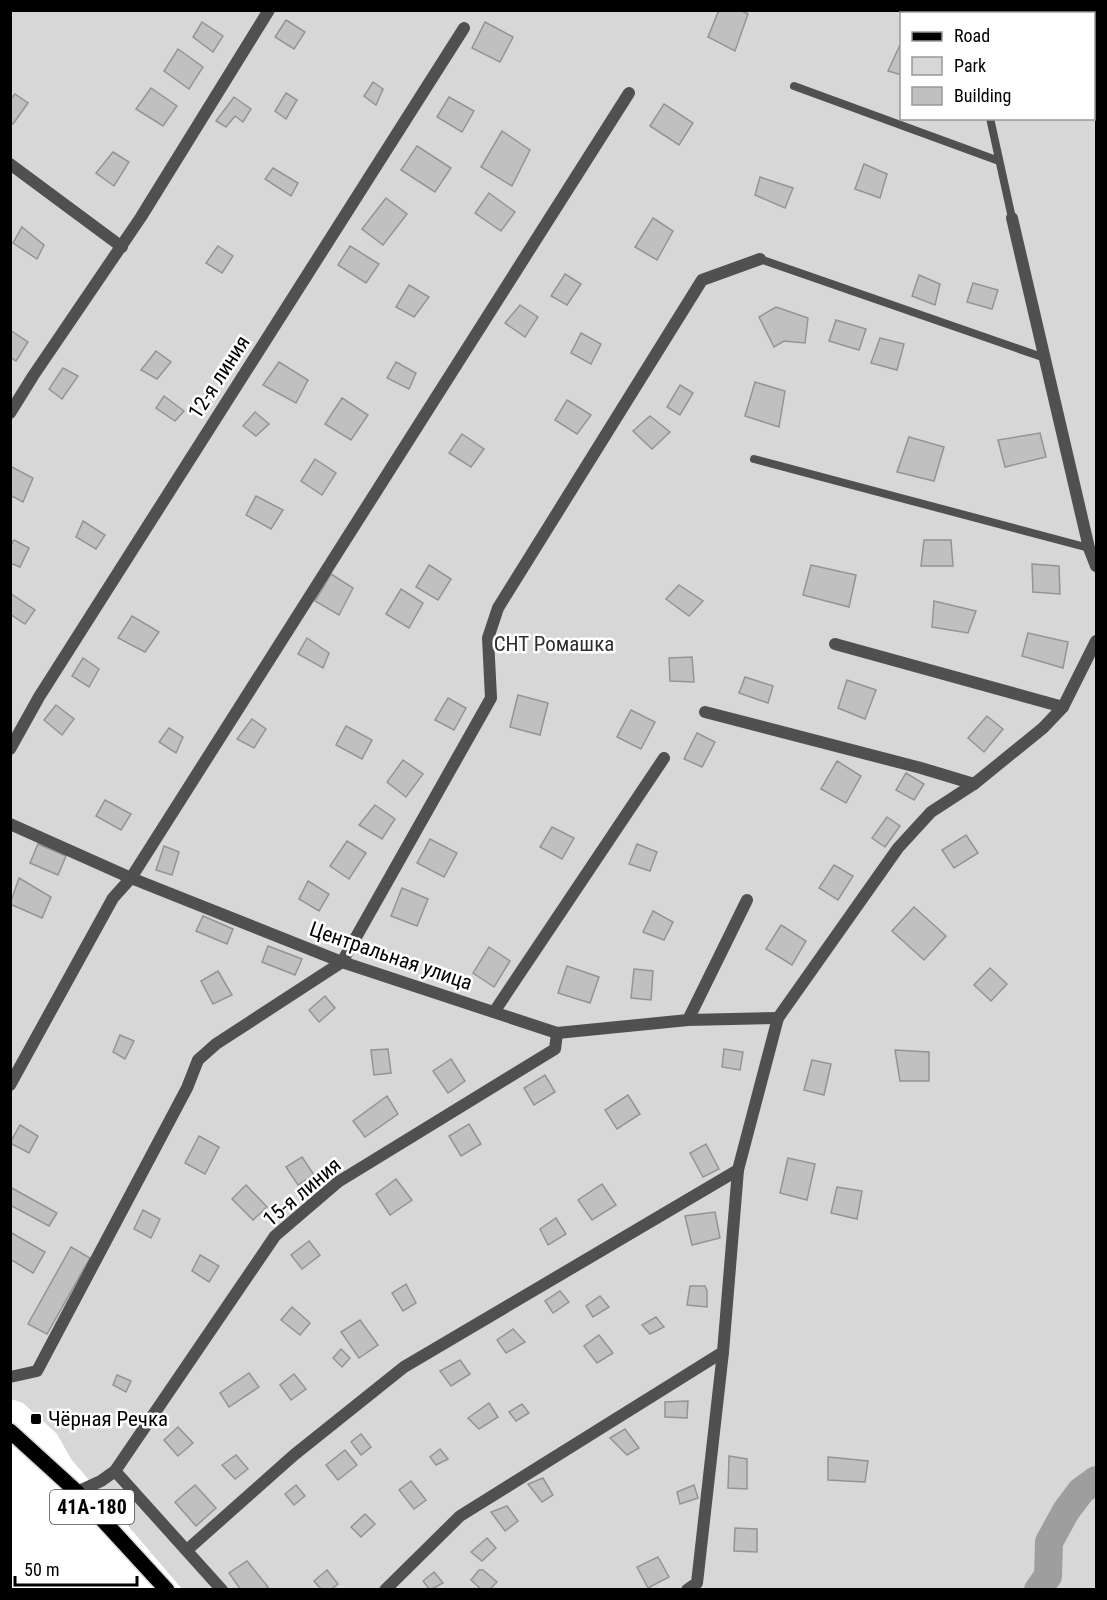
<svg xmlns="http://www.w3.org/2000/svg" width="1107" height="1600" font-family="'Roboto Condensed',sans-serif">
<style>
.green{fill:#d7d7d7;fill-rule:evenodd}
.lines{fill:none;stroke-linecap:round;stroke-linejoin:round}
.river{stroke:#9e9e9e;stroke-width:28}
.building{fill:#c0c0c0;stroke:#949494;stroke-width:1.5}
.primary-casing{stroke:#dbdbdb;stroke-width:18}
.service{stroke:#505050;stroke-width:8}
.minor{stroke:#505050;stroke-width:12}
.primary{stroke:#000;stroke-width:15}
.poi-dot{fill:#000;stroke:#fff;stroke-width:2}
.labels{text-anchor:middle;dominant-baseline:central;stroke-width:5;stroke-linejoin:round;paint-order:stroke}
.shield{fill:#fff;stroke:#4c4c4c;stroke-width:1.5}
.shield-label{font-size:20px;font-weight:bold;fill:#000}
.street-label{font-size:21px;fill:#000;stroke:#fff}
.park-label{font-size:21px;fill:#2e2e2e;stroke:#fff}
.poi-label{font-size:21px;fill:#000;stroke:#fff;text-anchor:start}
</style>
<rect width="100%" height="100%" fill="#fff"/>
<path class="green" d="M10,11H1096V1589H182L71,1459L57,1434L23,1403L11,1399ZM902,14H1094V118H902Z"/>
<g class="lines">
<polyline class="river" points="1038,1590 1048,1576 1049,1542 1066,1511 1081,1491 1096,1480"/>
</g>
<g class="building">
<polygon points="719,10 740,10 748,14 735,51 708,37"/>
<polygon points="286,20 305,32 294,49 275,37"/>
<polygon points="202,22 223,36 213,52 193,37"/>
<polygon points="485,22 513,37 500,62 472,48"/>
<polygon points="900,45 902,46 902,75 888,71"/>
<polygon points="178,49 203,67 189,89 164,71"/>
<polygon points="373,82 383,89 376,105 364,96"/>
<polygon points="151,88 177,106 163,126 136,109"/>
<polygon points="286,93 297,100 286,119 275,111"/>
<polygon points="15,94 28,103 13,124 10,122 10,100"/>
<polygon points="234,97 251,109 243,122 235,116 226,127 216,121"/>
<polygon points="449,97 474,111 462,132 437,117"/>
<polygon points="664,104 693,123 679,145 650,126"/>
<polygon points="502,131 530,150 512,186 481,167"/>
<polygon points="417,146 451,168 435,192 401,170"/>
<polygon points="113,152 129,162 114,186 96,173"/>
<polygon points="864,164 887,174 880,198 855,189"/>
<polygon points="273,168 298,183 291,196 265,179"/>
<polygon points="760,177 793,188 785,208 755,195"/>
<polygon points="489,193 515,212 501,231 475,213"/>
<polygon points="386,198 407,214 383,245 362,229"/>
<polygon points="653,218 673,231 657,260 635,247"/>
<polygon points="22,227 44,245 37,259 13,243"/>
<polygon points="218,246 233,256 222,273 206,263"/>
<polygon points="350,246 379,264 366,283 338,265"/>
<polygon points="565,274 581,284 567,305 551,296"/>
<polygon points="919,275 940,284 935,305 912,296"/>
<polygon points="973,283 998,290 992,309 967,302"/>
<polygon points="409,285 429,297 414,317 396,307"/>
<polygon points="520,305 538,317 525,337 505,323"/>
<polygon points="776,307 808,318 805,343 784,341 774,347 759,317"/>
<polygon points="836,320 866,329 859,350 829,341"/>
<polygon points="10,330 28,342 16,361 10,357"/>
<polygon points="581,333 601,344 591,364 571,353"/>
<polygon points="880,338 904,344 897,370 871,363"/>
<polygon points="156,351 171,362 157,379 141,370"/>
<polygon points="279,362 308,380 296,403 263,385"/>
<polygon points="396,362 416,373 409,389 387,378"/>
<polygon points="63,368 78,376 62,399 49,389"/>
<polygon points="755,382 785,391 779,427 745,416"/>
<polygon points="680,385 693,393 680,415 667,407"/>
<polygon points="164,396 184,411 175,421 156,408"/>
<polygon points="342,398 368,415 351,440 325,424"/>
<polygon points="567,400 591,415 577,434 555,420"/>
<polygon points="255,412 269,424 256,436 243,426"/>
<polygon points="650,416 670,432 652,449 633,431"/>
<polygon points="1040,433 1046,457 1005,467 998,440"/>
<polygon points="462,434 484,449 471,467 449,453"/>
<polygon points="909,437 944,447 934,481 897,472"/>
<polygon points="315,459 336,473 322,495 301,481"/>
<polygon points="10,466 33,478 23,502 10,495"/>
<polygon points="256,496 283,510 271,529 246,515"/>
<polygon points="83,521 105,535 96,549 76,537"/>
<polygon points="14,540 29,548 20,567 10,563 10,547"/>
<polygon points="924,540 951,540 953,566 921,566"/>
<polygon points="1032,564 1059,566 1060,594 1033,592"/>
<polygon points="429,565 451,579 438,600 416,587"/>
<polygon points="811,565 856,575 849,607 803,595"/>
<polygon points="331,574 353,588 339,615 315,601"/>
<polygon points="679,585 703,601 689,616 666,599"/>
<polygon points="401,589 423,603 409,628 386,614"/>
<polygon points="10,593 35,610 25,624 10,614"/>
<polygon points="934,601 976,611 968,633 932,627"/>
<polygon points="132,616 159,632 145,652 118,638"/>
<polygon points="1028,633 1068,642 1063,668 1022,656"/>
<polygon points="307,638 329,653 323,668 298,654"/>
<polygon points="692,657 694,682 670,681 669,658"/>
<polygon points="83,658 99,669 89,687 72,676"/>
<polygon points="745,677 773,686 768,703 739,693"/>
<polygon points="847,680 876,690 865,719 838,708"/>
<polygon points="518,695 548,703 540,735 510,727"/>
<polygon points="448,698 466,708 454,730 435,720"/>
<polygon points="56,705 74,719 62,735 44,720"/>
<polygon points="631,710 655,722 641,749 617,737"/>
<polygon points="987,716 1003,729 984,752 968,738"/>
<polygon points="252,719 266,729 254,748 237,739"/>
<polygon points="346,726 372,740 362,759 336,745"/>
<polygon points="169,728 183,737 176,753 159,742"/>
<polygon points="697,733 715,742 702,767 684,759"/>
<polygon points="403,760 423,774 406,797 387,782"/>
<polygon points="837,761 861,776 846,803 821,789"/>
<polygon points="906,773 924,784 914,800 896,790"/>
<polygon points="105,800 131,814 121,830 96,816"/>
<polygon points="375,805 395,819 382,839 359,825"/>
<polygon points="887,817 900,826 885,847 872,838"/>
<polygon points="552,827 574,838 562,859 540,847"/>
<polygon points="966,835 978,853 954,868 942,850"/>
<polygon points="430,839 457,853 444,877 417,863"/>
<polygon points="347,841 366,853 349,879 330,866"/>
<polygon points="38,844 66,856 58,875 30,863"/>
<polygon points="637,844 657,852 650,871 629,864"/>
<polygon points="164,846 179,852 172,875 156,870"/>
<polygon points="834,865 853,876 838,900 819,888"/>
<polygon points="19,878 51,897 42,918 10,904"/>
<polygon points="308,881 329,894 319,911 299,899"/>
<polygon points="402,888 428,899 417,926 391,916"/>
<polygon points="914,907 946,936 924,960 892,931"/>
<polygon points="653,911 673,922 664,940 643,932"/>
<polygon points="203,916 233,929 227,944 196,931"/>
<polygon points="781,925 806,941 792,965 766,949"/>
<polygon points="268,946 302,959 295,975 262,962"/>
<polygon points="489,947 510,961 494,987 473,973"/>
<polygon points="567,966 599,977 590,1003 558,993"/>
<polygon points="990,968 1007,984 991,1001 974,985"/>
<polygon points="634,969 653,971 651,1000 631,998"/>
<polygon points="218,971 232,995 213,1004 201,981"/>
<polygon points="325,996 335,1008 319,1022 309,1010"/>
<polygon points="120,1035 134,1041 125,1059 113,1052"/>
<polygon points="388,1049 391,1073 374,1075 371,1050"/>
<polygon points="724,1049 743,1052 740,1070 722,1067"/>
<polygon points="895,1050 929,1052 929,1081 900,1081"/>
<polygon points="451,1059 465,1081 448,1093 433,1071"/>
<polygon points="812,1060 831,1064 824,1095 804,1090"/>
<polygon points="545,1075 555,1092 534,1105 524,1088"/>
<polygon points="628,1095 640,1114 617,1129 605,1110"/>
<polygon points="387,1096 398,1114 365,1137 353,1121"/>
<polygon points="469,1124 481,1144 461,1156 449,1136"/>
<polygon points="20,1125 38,1136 29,1153 10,1143"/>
<polygon points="199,1136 219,1147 205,1174 185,1163"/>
<polygon points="706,1144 719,1169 703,1177 690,1153"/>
<polygon points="302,1157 314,1175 298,1185 286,1167"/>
<polygon points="788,1158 815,1164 807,1200 780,1193"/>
<polygon points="396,1179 412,1200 390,1215 376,1194"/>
<polygon points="602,1184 616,1205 592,1220 578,1200"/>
<polygon points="246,1185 267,1207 253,1220 232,1199"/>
<polygon points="10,1187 57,1213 49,1226 10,1205"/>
<polygon points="837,1187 862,1191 857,1219 831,1213"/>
<polygon points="143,1210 160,1219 151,1238 134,1229"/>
<polygon points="715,1212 720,1238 692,1245 685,1216"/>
<polygon points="556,1218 566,1234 548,1245 540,1229"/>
<polygon points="10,1232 45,1252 33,1273 10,1259"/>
<polygon points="309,1241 320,1255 302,1269 291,1255"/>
<polygon points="71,1247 90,1258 47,1334 28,1324"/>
<polygon points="200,1255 219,1266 209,1282 192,1271"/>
<polygon points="406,1284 416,1303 403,1311 392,1293"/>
<polygon points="690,1286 705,1286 707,1291 707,1307 687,1305"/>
<polygon points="560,1291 569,1302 553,1313 545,1301"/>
<polygon points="600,1296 609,1307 593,1317 586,1306"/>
<polygon points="292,1307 310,1323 300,1335 281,1320"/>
<polygon points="656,1317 664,1327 650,1334 642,1325"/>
<polygon points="360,1320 378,1345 359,1358 341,1332"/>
<polygon points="513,1329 525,1342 506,1353 497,1340"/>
<polygon points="599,1335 613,1353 597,1363 584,1346"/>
<polygon points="341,1349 350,1358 342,1367 333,1358"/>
<polygon points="460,1360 470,1374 451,1386 440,1371"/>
<polygon points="249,1373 259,1387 229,1407 220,1393"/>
<polygon points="294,1374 306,1389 291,1400 280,1385"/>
<polygon points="117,1375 131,1381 126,1392 113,1385"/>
<polygon points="688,1401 687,1418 665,1417 665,1402"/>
<polygon points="489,1403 498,1417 479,1429 468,1418"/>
<polygon points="522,1404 529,1413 516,1421 509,1412"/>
<polygon points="178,1427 193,1443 178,1456 164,1440"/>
<polygon points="625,1429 639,1448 627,1455 610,1438"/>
<polygon points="361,1434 371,1447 361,1455 351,1442"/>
<polygon points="440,1449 448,1459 436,1465 430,1457"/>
<polygon points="345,1450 357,1465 338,1480 326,1465"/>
<polygon points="236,1455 248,1469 235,1479 222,1465"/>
<polygon points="729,1456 747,1459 747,1489 728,1488"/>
<polygon points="828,1457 868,1461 865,1482 828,1480"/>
<polygon points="543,1478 553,1495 542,1502 528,1484"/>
<polygon points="411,1481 426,1500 414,1509 399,1490"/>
<polygon points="195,1485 216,1508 196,1526 175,1502"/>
<polygon points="296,1485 305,1496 294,1505 285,1494"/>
<polygon points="694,1485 698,1498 680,1504 677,1492"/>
<polygon points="507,1506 518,1521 505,1531 491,1512"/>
<polygon points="365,1514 375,1524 361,1537 351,1527"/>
<polygon points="735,1528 757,1529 757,1552 734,1551"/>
<polygon points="487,1538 496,1548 482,1561 471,1552"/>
<polygon points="658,1557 669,1577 648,1588 637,1567"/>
<polygon points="247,1561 268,1587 265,1590 241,1590 229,1573"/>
<polygon points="327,1570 338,1584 330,1590 322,1590 314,1581"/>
<polygon points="479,1570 483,1570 497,1582 489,1590 482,1590 471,1580"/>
<polygon points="434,1572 443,1583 430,1590 423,1581"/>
</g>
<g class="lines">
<g class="primary-casing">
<polyline id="primary" points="10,1431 77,1492 167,1590"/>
</g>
<g class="service">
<polyline points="992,14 993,10"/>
<polyline points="794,86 999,161"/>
<polyline points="990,118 1012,218"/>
<polyline points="760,259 1045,358"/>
<polyline points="754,459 1089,548"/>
</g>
<g class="minor">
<polyline points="10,164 122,247"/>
<polyline points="1012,218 1089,548 1096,566"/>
<polyline points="10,413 33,376 141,217 269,10"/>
<polyline points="835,644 1063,707"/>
<polyline points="705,712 921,768 974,784"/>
<polyline points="10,749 39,697 464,28"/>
<polyline points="10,824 131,878 342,962 557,1033 688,1020 778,1018"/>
<polyline points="494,1012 664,758"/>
<polyline points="688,1020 747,900"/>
<polyline points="10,1085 113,898 131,878 629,93"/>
<polyline points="10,1377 37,1371 187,1088 198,1060 216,1044 342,962 491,698 488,638 498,608 702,280 760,259"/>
<polyline points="115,1471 222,1590"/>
<polyline points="77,1492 101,1481 115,1471 275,1236 338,1182 555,1049 557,1033"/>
<polyline points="187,1550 294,1455 404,1367 738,1170"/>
<polyline points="385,1590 460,1516 723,1352"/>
<polyline points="687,1590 697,1583 723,1352 738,1170 778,1018 898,848 931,812 974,784 1043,728 1063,707 1096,641"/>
</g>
<use href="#primary" class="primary"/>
</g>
<rect class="poi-dot" x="30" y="1413" width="12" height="12" rx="3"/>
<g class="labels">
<rect class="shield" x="50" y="1490" width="84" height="34" rx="4.5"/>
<g class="shield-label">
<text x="92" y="1507">41А-180</text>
</g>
<g class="street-label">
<text transform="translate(219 377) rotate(-57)">12-я линия</text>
<text transform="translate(391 956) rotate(19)">Центральная улица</text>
<text transform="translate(302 1192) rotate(-40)">15-я линия</text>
</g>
<g class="park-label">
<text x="554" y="644">СНТ Ромашка</text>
</g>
<g class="poi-label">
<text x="48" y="1419">Чёрная Речка</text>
</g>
</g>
<rect width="1107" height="1600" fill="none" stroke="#000000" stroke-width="24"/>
<rect x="900" y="12" width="195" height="108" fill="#ffffff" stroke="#999999" stroke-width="1.5"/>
<rect x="912" y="32" width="30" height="9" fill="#000000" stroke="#999999" stroke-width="1.5"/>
<text x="954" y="42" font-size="18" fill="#000000">Road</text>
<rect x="912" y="57" width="30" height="18" fill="#d7d7d7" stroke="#999999" stroke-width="1.5"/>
<text x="954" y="72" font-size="18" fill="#000000">Park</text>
<rect x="912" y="87" width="30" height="18" fill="#c0c0c0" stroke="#999999" stroke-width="1.5"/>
<text x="954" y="102" font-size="18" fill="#000000">Building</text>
<path d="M15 1576v9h122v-9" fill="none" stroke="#000000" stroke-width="3"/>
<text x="24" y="1576" font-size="18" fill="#000000" stroke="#ffffff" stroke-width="4.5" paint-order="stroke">50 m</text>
</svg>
